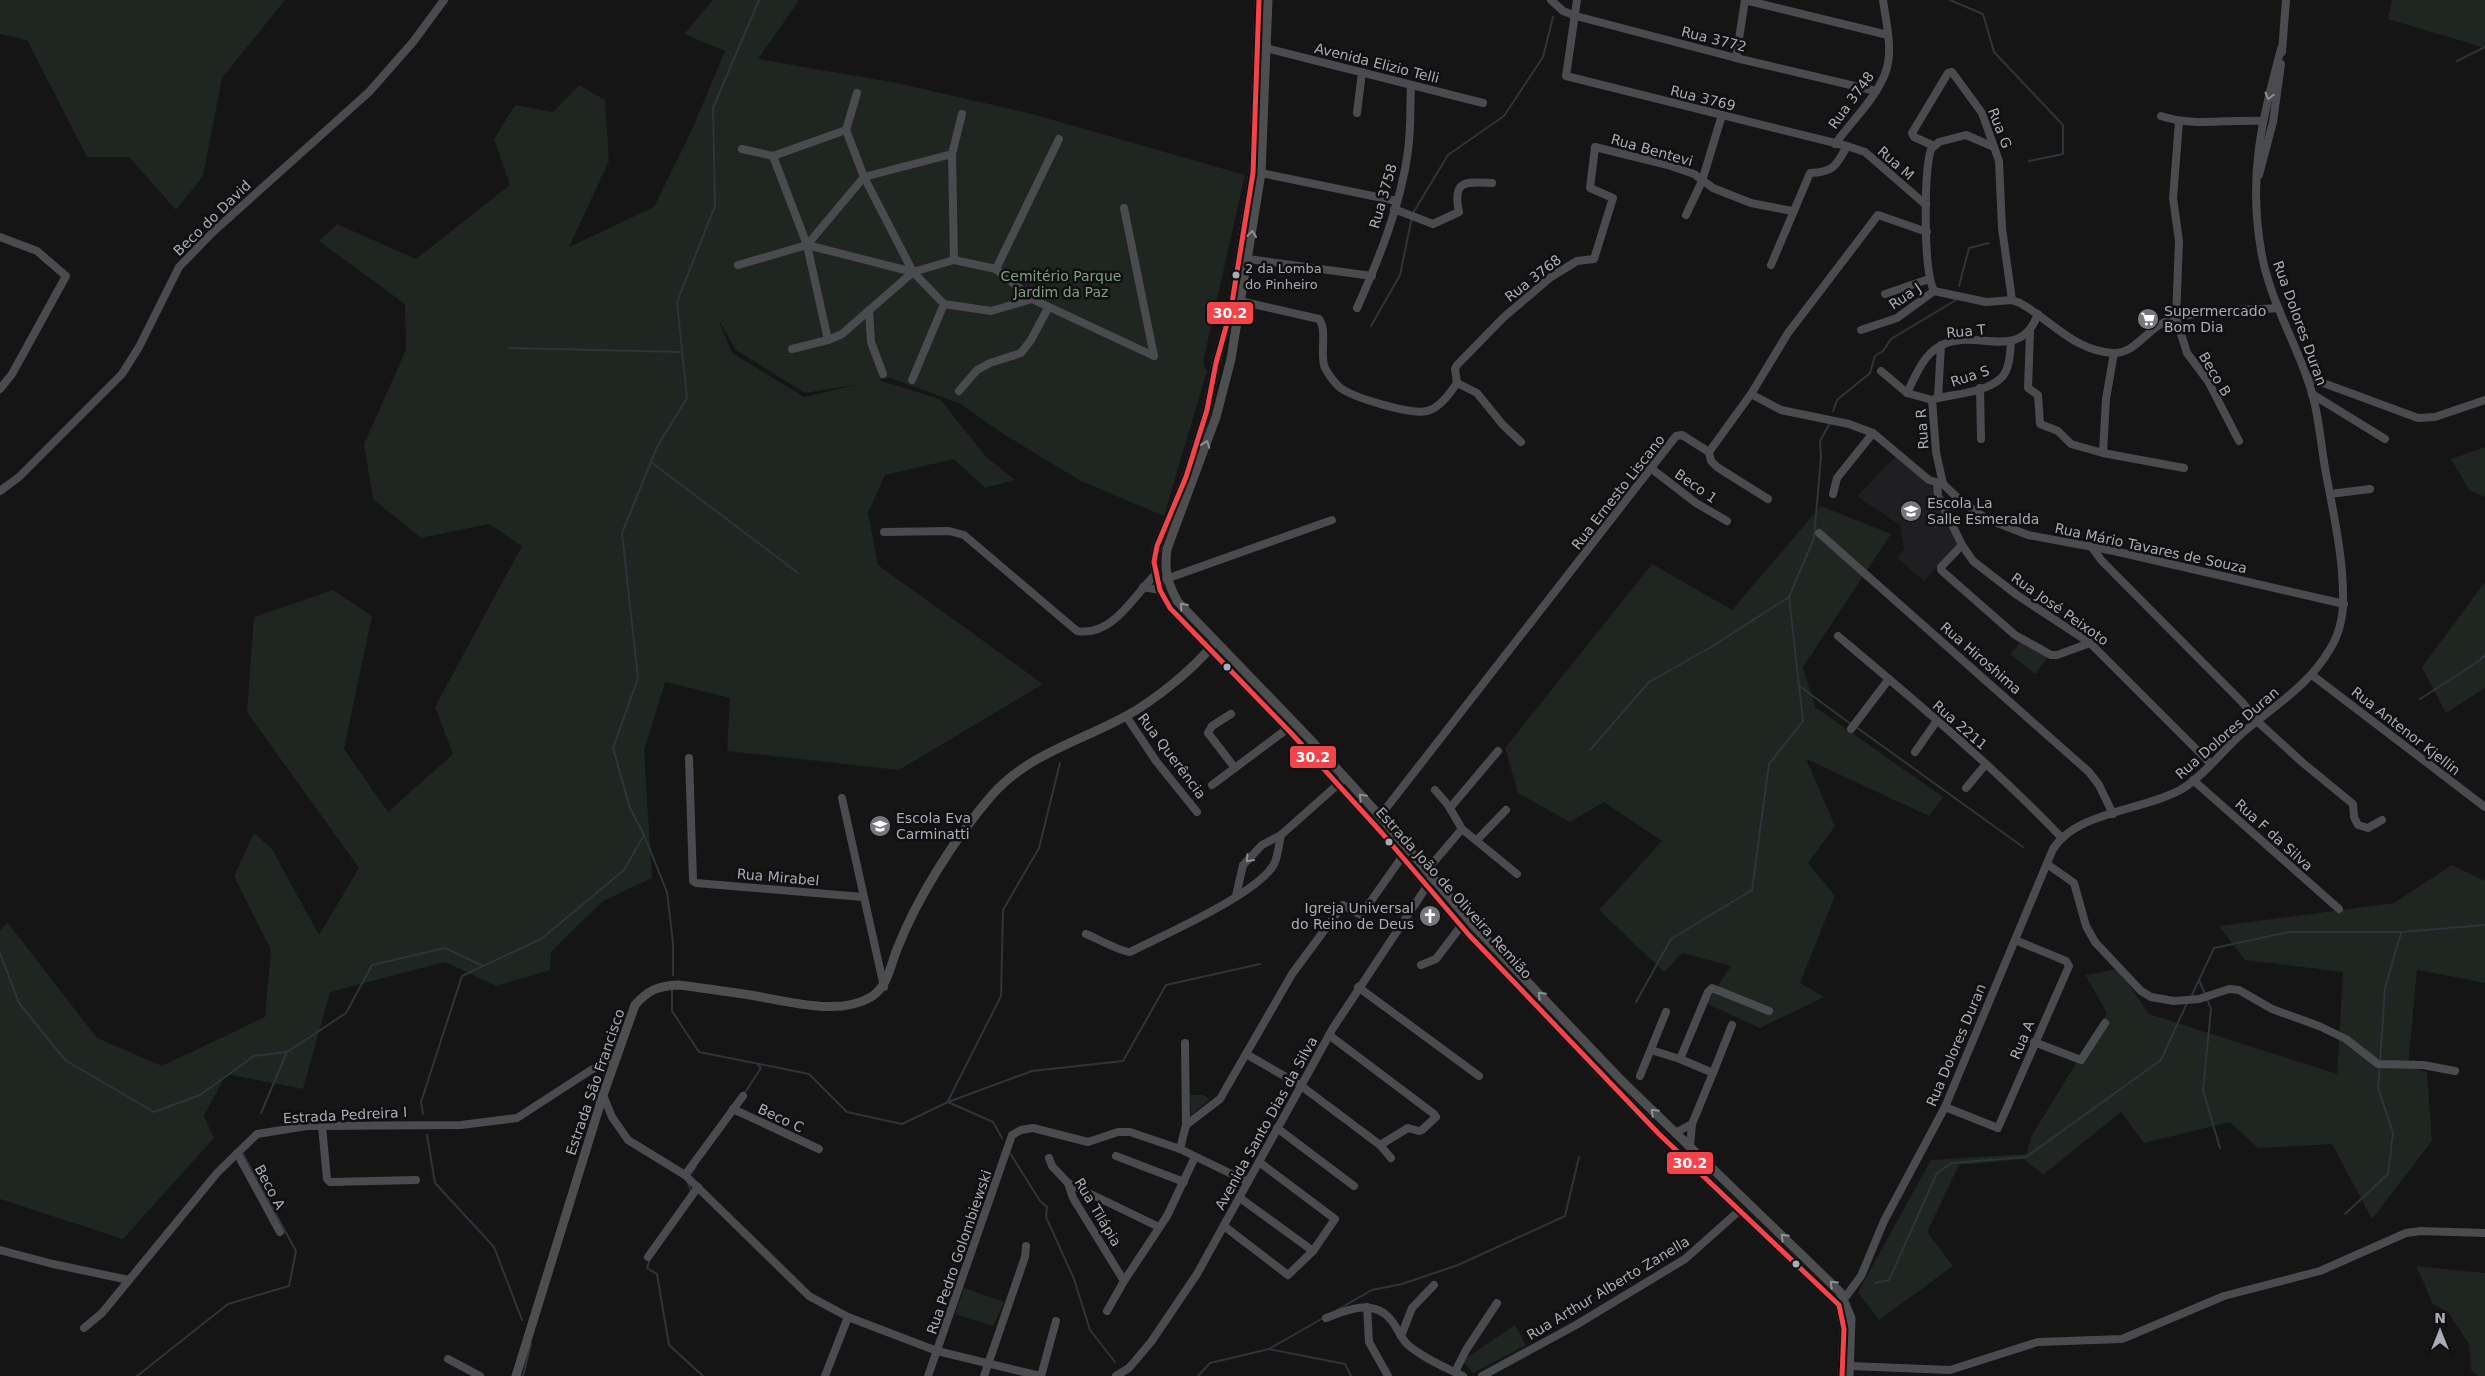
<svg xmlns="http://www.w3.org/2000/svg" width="2485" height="1376" font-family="'DejaVu Sans',sans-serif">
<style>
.built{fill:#1f1f21}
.green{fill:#1f2520;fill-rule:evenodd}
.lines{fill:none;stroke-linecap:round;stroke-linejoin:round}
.stream{stroke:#2d343a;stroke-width:2}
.minor{stroke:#4a4b4e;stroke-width:8}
.major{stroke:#4c4e50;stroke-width:9}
.bus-1-casing{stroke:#101011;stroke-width:9}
.bus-1{stroke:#f4444a;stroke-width:5}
.oneway{stroke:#8c8f96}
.oneway2{stroke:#8c9097}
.bus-dot{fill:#a8acb5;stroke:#101011;stroke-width:2}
.labels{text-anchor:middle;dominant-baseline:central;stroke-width:5;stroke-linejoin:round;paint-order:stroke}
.bus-label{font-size:13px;fill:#a8acb5;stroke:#101011;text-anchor:start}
.street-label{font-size:14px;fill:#a8acb5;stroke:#101011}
.park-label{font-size:14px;fill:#819e82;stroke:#101011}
.poi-label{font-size:14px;fill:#a8acb5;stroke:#101011;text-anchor:start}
.line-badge{stroke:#101011;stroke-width:2}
.badge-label{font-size:14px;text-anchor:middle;font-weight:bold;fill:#fff}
</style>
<rect width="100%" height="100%" fill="#151516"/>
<polygon class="built" points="1896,456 1933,488 1958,545 1924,581 1897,558 1904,549 1900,525 1857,496"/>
<g class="green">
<polygon points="0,0 285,0 222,78 203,176 176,210 129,157 87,157 27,40 0,34"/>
<path d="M713,0H797L798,2L758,59L897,83L1032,114L1245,175L1203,362L1207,371L1164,516L1081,481L1005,435L959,403L890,378L878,380L940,399L986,457L1015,480L985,488L954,459L885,475L868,513L878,565L1043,684L899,770L727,751L730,698L665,682L644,751L652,878L603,901L551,952L550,970L496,986L445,962L330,992L303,1089L226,1074L204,1116L214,1138L123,1239L0,1199V930L8,923L97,1038L162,1066L265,1017L271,950L234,876L254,833L272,849L319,935L359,868L247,712L254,617L333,590L372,616L344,749L388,812L453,754L435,707L522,546L489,524L421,538L373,499L364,444L406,350L405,304L319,241L337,224L416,259L510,185L494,139L515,105L553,112L579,85L605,100L609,161L569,247L654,207L691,132L725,51L684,34ZM718,319L736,350L805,393L860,384L804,397L732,353Z"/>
<polygon points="2392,0 2485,0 2485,48 2388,19"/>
<polygon points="2485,447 2485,497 2469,490 2451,459"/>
<polygon points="1821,506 1891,534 1803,667 1815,707 1943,797 1929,816 1806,759 1835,826 1808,863 1835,896 1800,983 1824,997 1760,1028 1706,1003 1731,966 1682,953 1664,972 1599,910 1662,841 1604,802 1570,822 1518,793 1505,748 1652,564 1732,610"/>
<polygon points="2485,582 2485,688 2446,713 2422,667"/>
<polygon points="2022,640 2048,657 2035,674 2010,654"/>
<polygon points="2452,865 2485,881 2485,983 2417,970 2408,1066 2427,1072 2432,1141 2372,1219 2332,1144 2258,1148 2230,1122 2144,1143 2121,1112 2043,1175 2024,1159 1959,1165 1927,1232 1953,1266 1879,1320 1858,1292 1931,1160 2026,1154 2032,1135 2107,1013 2085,975 2118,969 2149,1014 2337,1074 2343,972 2245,960 2219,926 2394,903"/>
<polygon points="1190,1095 1203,1095 1210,1099 1191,1115"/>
<polygon points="2416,1266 2485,1273 2485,1376 2478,1376 2471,1370 2469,1344 2448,1312 2433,1304"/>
<polygon points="964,1288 1004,1302 993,1326 955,1314"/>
<polygon points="1515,1325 1526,1345 1473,1373 1462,1361"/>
</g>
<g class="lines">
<g class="stream">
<polyline points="1950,0 1983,14 1994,52 2063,125 2063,154 2029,161"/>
<polyline points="2457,61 2485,47"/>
<polyline points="1413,213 1448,155 1504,116 1543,57 1553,17"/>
<polyline points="1959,286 1969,248 1989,243"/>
<polyline points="1371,326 1400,275 1412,217"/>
<polyline points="509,348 681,352"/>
<polyline points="1833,411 1837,400 1870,373 1875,356 1883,351 1891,339 1956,300"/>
<polyline points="651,462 798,573"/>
<polyline points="1798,685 1852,725"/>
<polyline points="2420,699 2479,661 2485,655"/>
<polyline points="1856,727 2023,847"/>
<polyline points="1590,750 1649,682 1713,646 1789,597"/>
<polyline points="0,953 19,1003 65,1060 154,1112 200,1095 254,1056 287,1052"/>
<polyline points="673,975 673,943 667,892 644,835 630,808 613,748 638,678 622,533 657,447 687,398 677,302 715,206 713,108 759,0"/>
<polyline points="2199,980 2205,994"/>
<polyline points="672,988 672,1011 699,1052 809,1074 847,1112 902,1124 948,1102 993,1122 1002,1138"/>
<polyline points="2191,997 2214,948 2289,932 2402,932 2485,925"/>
<polyline points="2207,999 2211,1009 2203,1090 2220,1148"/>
<polyline points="1636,1002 1671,939 1752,890 1769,764 1803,721 1789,597 1814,538 1821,457 1820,441 1830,423"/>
<polyline points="2380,1061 2385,988 2401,933"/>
<polyline points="744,1094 761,1068 758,1065"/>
<polyline points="948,1101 1001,996 1003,910 1039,848 1060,763"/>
<polyline points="948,1102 1032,1071 1123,1061 1166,985 1260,964"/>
<polyline points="261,1113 287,1052 346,1013 372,965 445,948 483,966"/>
<polyline points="423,1114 421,1102 462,976 541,939 624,870 644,835"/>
<polyline points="427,1135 435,1183 494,1247 522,1320"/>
<polyline points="1010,1153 1040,1201 1047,1207 1046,1217 1074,1279 1090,1330 1115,1362"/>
<polyline points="690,1175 696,1167"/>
<polyline points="687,1181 691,1191"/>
<polyline points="2345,1214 2388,1174 2393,1133 2378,1088 2380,1065"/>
<polyline points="650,1259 647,1268 657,1274 669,1345 703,1376"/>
<polyline points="1875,1283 1889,1280 1937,1173 1952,1163 2026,1157 2161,1060 2187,1003"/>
<polyline points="1337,1310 1372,1290 1402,1284 1458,1265 1565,1216 1579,1157"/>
<polyline points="1269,1349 1345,1364 1351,1376"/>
<polyline points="137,1376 228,1304 289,1286 296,1251 243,1154"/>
<polyline points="523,1376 531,1344"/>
<polyline points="1198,1376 1210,1363 1269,1349 1325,1317"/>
</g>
<g class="minor">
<polyline points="1551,0 1563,11 1576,16 1736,58 1876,91"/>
<path d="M1577,0L1566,76L1847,146C1836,166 1834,172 1810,173L1771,265"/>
<polyline points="1745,0 1888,35"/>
<polyline points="1266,48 1483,103"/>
<polyline points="2282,52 2286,0"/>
<polyline points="1736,58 1745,0"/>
<polyline points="857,93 846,130 864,177 913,272"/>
<polyline points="1357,113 1362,72"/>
<path d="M2161,116C2193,127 2228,119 2262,121"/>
<polyline points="2179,122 2173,198 2179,241 2176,318 2187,353 2208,381 2239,441"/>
<path d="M1835,144C1851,122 1875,99 1885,74C1894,51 1886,23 1883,0"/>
<polyline points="1932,145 1914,137 1912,133 1948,73 1952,72 1982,113 1999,161 2002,228 2012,300"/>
<polyline points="1847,146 1865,152 1926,205"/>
<polyline points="742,149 773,156 846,130"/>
<polyline points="773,156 807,245 828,340"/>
<polyline points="1261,173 1397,201"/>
<polyline points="2259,175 2273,122 2281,64"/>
<polyline points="1124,208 1154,356"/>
<path d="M1394,209L1433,224L1459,212C1452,179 1466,182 1492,183"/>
<polyline points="1686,215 1702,181 1722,115"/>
<polyline points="0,237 37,251 66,276 12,374 0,389"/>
<polyline points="807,245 864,177 952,154"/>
<polyline points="1248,259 1372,276"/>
<polyline points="954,260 952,154 962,114"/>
<polyline points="738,265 807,245 913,272"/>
<polyline points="996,269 1059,139"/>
<path d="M1934,291L1986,302L2012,300L2020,303C2051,320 2074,351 2113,353C2133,354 2145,333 2161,324C2192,308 2243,311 2278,308"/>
<path d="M1934,291C1923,269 1924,173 1931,149L1939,142L1966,135L1994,147"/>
<polyline points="1885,294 1929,279"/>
<polyline points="1032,299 991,311 944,304 913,272 954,260 996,269 1032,299 1154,356"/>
<path d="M1240,301L1319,319C1328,331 1319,354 1325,368C1328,374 1336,385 1342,389C1356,398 1410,415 1427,411C1440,408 1450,393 1457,383L1477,393L1503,425L1521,442"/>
<path d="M1357,308C1379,259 1401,204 1408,151C1411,129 1410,107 1411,85"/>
<polyline points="869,310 871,342 883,374"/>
<polyline points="1861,330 1897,318 1934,291"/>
<polyline points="2030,332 2028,388 2038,395 2040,424 2058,431 2071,444 2103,453 2184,468"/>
<polyline points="1941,345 1938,398 1932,400 1936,452 1943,484"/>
<polyline points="792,349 828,340 842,334 913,272"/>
<polyline points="1881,371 1907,393 1932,400"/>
<polyline points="2307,377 2418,418 2435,417 2485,400"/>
<polyline points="912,380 944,304"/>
<polyline points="1457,383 1455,369 1457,365 1504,317 1551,277 1577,261 1594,259 1613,198 1590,188 1595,147 1668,165 1694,174 1713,188 1751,203 1792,211"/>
<polyline points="1980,388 1981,439"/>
<polyline points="959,391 977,370 990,363 1021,353 1031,340 1048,308"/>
<path d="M1907,393C1915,377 1923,355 1940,346C1975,326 2019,365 2038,314"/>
<polyline points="1751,394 1781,410 1849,424 1873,433 1929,480 1943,484 1962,502 1987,519 2028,535 2114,551 2344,604"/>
<polyline points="2312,394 2385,439"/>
<path d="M1938,398C1956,394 1987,392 2001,378C2010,370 2010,353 2011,341"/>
<polyline points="1709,452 1711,461 1717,467 1768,499"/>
<polyline points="2103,453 2106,399 2114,353"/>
<polyline points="1652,469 1696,503 1727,521"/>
<polyline points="1937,484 1938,496 1962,545 1973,561 2017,595 2090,643 2211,764"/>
<polyline points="0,491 19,477 122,374 139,347 179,267 213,232 369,92 413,42 444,0"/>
<polyline points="1833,494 1837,478 1873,433"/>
<polyline points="2330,494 2370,489"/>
<path d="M884,532L949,531L964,535L1077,631C1113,637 1133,596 1156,574"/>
<polyline points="1819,533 2089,772 2099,785 2113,814"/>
<polyline points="1962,545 1941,567 1941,570 2015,635 2051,655 2057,655 2090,643"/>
<polyline points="2091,546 2101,560 2242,702 2257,721 2303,763 2353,804 2354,817 2358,825 2368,828 2382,820"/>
<polyline points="1166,579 1332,520"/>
<polyline points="1143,587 1160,590"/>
<path d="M1838,636C1914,700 1992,765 2061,837"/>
<polyline points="2312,675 2485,807"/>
<polyline points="1231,714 1212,726 1208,733 1235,768"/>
<polyline points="1126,716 1156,761 1197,812"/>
<polyline points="1851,729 1889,679"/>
<polyline points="1915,752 1936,722"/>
<polyline points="689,758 693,881 696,883 863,897"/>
<polyline points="2193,780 2339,909"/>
<polyline points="1212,785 1287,729"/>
<polyline points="1966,788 1986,764"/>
<polyline points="1435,790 1448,805 1462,829 1517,874"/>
<polyline points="842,798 884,987"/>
<polyline points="1450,808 1498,751"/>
<polyline points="1380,816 1676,436 1682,435 1709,452 1751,394 1788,333 1878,215 1927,232"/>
<polyline points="1477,840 1506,810"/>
<polyline points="2047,864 2074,883 2086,926 2095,942 2141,991 2151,997 2174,1001 2199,999 2229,989 2239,990 2272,1009 2319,1026 2346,1039 2378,1064 2423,1065 2455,1071"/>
<polyline points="1427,870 1462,829"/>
<polyline points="1236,896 1243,865 1262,845 1281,835 1344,779"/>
<path d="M1086,934C1096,938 1121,952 1130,952C1161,936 1263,892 1275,862C1278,854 1279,844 1281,835"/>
<polyline points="1421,965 1436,959 1461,926"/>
<polyline points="1358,987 1479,1076"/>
<polyline points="1329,1035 1434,1114 1436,1117 1422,1130 1419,1131 1408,1128 1380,1145"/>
<polyline points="2034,1042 2081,1060 2105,1023"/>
<polyline points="1185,1043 1186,1125"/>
<polyline points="1651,1050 1680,1059"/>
<polyline points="1246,1054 1300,1085 1380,1145 1391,1158"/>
<polyline points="1713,1073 1732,1025"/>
<polyline points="1640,1076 1666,1012"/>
<polyline points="603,1095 612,1117 628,1140 685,1175 809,1296 848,1317 937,1351 1040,1376"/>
<polyline points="1945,1107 1998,1128 2069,966 2066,961 2015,940"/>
<polyline points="733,1109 819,1149"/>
<polyline points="322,1126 327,1179 330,1182 416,1180"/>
<polyline points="1277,1128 1354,1186"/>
<polyline points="1675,1133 1692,1124"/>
<polyline points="1690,1147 1692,1124 1713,1073 1680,1059 1708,992 1712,988 1769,1011"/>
<polyline points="1180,1149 1186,1125 1220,1099 1292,974 1343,905 1361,915 1402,857"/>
<polyline points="237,1153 280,1232"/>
<polyline points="1116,1156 1184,1182"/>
<polyline points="1049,1158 1052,1166 1068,1183 1073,1198 1124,1281"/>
<polyline points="685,1175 743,1096"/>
<polyline points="1068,1183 1159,1227"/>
<polyline points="1240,1198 1313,1251"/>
<polyline points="1224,1226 1288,1275 1313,1251 1335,1219 1259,1162"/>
<polyline points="0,1250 53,1264 129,1280"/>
<polyline points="648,1257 698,1187"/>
<path d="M1841,1303L1861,1276L1884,1221L1945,1107L2053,849C2077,811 2143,811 2182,789C2203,776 2221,753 2239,736C2271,708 2308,687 2330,649C2338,637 2343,618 2343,603C2344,558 2333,512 2325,468C2320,438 2318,406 2307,378C2292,335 2268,295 2261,250C2248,174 2262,121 2281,49"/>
<polyline points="1367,1307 1369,1342 1388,1376"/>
<polyline points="1107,1311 1124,1281 1167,1216 1195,1157"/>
<path d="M1326,1318C1347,1310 1374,1298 1391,1320C1397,1327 1400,1336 1406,1343C1419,1356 1446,1368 1463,1376"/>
<polyline points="84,1328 102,1313 217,1173 257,1134 307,1126 461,1125 517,1118 591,1070 617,1057"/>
<polyline points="1401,1336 1412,1308 1434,1285"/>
<polyline points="448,1359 480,1376"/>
<polyline points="1850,1366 1950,1370 2038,1342 2122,1339 2224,1296 2320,1271 2406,1233 2421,1231 2485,1233"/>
<polyline points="1455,1372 1466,1350 1497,1303"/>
<polyline points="825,1376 848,1317"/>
<polyline points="928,1376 1012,1135 1021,1130 1033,1128 1088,1142 1118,1132 1130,1132 1180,1149 1248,1182"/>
<polyline points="984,1376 1025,1257 1026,1246"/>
<polyline points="1041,1376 1056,1321"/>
<polyline points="1116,1376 1129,1368 1151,1342 1197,1274 1333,1028 1433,877"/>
<polyline points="1482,1376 1576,1325 1685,1259 1740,1210"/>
</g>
<g class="major">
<polyline points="1259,0 1253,173 1231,309 1216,363 1207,410 1186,477 1157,546 1154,562 1160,590 1170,608 1292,734 1381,832 1469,935 1659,1134 1839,1305 1844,1329 1842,1376"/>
<path d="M1268,0L1261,173L1231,359L1216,417L1167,549C1164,570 1167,583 1178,602L1307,736L1380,816L1475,927L1622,1081L1840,1292L1851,1318L1849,1376"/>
<path d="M516,1376L603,1095L635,1005C648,990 658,986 678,985C704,988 730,992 756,996C789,1002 840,1016 871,997C888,986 890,967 897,949C918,896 955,838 992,795C1028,754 1081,741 1128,715C1156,699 1191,671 1212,646"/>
</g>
<g class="bus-1-casing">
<polyline id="bus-1" points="1259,0 1253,173 1231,309 1216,363 1207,410 1186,477 1157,546 1154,562 1160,590 1170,608 1292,734 1381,832 1469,935 1659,1134 1839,1305 1844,1329 1842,1376"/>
</g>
<use href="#bus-1" class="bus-1"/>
</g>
<defs><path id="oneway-chevron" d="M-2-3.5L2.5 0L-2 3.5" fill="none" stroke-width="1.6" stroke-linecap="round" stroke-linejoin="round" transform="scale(1.25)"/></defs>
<g class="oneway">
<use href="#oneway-chevron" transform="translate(2269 96) rotate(105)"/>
<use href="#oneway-chevron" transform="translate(1249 859) rotate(132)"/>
</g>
<g class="oneway2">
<use href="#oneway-chevron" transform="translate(1252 234) rotate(-82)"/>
<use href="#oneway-chevron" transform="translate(1206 444) rotate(-71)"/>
<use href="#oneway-chevron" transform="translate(1183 606) rotate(-131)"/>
<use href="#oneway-chevron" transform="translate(1362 797) rotate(-134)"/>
<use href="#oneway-chevron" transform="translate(1541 995) rotate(-134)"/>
<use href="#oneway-chevron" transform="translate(1654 1112) rotate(-135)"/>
<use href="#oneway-chevron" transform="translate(1784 1237) rotate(-135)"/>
<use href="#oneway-chevron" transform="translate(1833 1284) rotate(-136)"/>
</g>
<defs>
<g id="supermarket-disc" transform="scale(1.125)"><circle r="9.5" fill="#75777d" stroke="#101011"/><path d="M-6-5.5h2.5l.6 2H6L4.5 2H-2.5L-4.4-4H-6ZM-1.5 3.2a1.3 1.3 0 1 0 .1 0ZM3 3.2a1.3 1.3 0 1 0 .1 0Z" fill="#fff"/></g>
<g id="school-disc" transform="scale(1.125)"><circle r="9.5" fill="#75777d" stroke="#101011"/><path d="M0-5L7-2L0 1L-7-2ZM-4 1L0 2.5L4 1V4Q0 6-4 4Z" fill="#fff"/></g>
<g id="church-disc" transform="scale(1.125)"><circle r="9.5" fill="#75777d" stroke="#101011"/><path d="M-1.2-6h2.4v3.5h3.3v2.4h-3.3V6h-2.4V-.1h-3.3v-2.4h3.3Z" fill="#fff"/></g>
</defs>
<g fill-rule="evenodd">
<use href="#supermarket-disc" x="2148" y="319"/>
<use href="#school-disc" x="1911" y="511"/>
<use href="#school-disc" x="880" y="826"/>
<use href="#church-disc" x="1430" y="916"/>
</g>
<g class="bus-dot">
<circle cx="1236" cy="275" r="4.5"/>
<circle cx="1227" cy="667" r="4.5"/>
<circle cx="1389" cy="842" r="4.5"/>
<circle cx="1796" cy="1264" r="4.5"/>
</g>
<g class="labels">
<g class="bus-label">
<text x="1245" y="268">2 da Lomba<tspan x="1245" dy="16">do Pinheiro</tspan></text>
</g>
<g class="street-label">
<text transform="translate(1714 39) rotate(14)">Rua 3772</text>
<text transform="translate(1377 63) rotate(14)">Avenida Elizio Telli</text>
<text transform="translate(1703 98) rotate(14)">Rua 3769</text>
<text transform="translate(1851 100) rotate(-54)">Rua 3748</text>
<text transform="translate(2000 128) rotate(69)">Rua G</text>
<text transform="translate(1652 150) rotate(16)">Rua Bentevi</text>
<text transform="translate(1896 163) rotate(41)">Rua M</text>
<text transform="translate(1383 196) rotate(-74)">Rua 3758</text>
<text transform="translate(212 218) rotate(-44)">Beco do David</text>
<text transform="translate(1533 278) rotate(-38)">Rua 3768</text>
<text transform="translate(1905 296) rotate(-34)">Rua J</text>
<text transform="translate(2300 323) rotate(70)">Rua Dolores Duran</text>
<text transform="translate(1966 331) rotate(-5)">Rua T</text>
<text transform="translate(2215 374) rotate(59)">Beco B</text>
<text transform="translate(1970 376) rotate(-18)">Rua S</text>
<text transform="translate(1922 429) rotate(-94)">Rua R</text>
<text transform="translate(1696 486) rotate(35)">Beco 1</text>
<text transform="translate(1618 492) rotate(-52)">Rua Ernesto Liscano</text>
<text transform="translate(2151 548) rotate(12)">Rua Mário Tavares de Souza</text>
<text transform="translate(2060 609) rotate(35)">Rua José Peixoto</text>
<text transform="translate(1981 658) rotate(41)">Rua Hiroshima</text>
<text transform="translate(1960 725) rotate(41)">Rua 2211</text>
<text transform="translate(2406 731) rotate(38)">Rua Antenor Kjellin</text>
<text transform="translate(2227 733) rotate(-41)">Rua Dolores Duran</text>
<text transform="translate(1172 756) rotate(53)">Rua Querência</text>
<text transform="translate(2274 835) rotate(42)">Rua F da Silva</text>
<text transform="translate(778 877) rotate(5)">Rua Mirabel</text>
<text transform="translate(1454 893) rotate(48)">Estrada João de Oliveira Remião</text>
<text transform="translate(2022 1040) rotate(-67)">Rua A</text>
<text transform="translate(1956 1045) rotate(-67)">Rua Dolores Duran</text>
<text transform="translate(595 1082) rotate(-71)">Estrada São Francisco</text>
<text transform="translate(345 1115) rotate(-3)">Estrada Pedreira I</text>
<text transform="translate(781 1118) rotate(25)">Beco C</text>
<text transform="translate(1266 1123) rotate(-61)">Avenida Santo Dias da Silva</text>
<text transform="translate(270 1187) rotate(62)">Beco A</text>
<text transform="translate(1098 1212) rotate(59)">Rua Tilápia</text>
<text transform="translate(959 1252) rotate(-71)">Rua Pedro Golombiewski</text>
<text transform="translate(1608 1288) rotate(-31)">Rua Arthur Alberto Zanella</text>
</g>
<g class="park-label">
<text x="1061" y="276">Cemitério Parque<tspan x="1061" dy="16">Jardim da Paz</tspan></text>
</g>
<g class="poi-label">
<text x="2164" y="311">Supermercado<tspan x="2164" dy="16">Bom Dia</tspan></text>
<text x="1927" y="503">Escola La<tspan x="1927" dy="16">Salle Esmeralda</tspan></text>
<text x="896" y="818">Escola Eva<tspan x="896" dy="16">Carminatti</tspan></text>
<text x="1414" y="908" text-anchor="end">Igreja Universal<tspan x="1414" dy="16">do Reino de Deus</tspan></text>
</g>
</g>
<g class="line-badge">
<rect x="1206" y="301" width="48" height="24" rx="5" fill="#f4444a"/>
<rect x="1289" y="745" width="48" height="24" rx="5" fill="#f4444a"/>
<rect x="1666" y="1151" width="48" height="24" rx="5" fill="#f4444a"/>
</g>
<g class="badge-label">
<text x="1230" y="318">30.2</text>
<text x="1313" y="762">30.2</text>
<text x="1690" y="1168">30.2</text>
</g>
<g transform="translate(2440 1331)" stroke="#101011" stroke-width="4" paint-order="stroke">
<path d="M0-4L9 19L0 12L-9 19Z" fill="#a8acb5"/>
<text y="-8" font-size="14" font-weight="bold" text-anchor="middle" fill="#a8acb5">N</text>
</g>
</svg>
